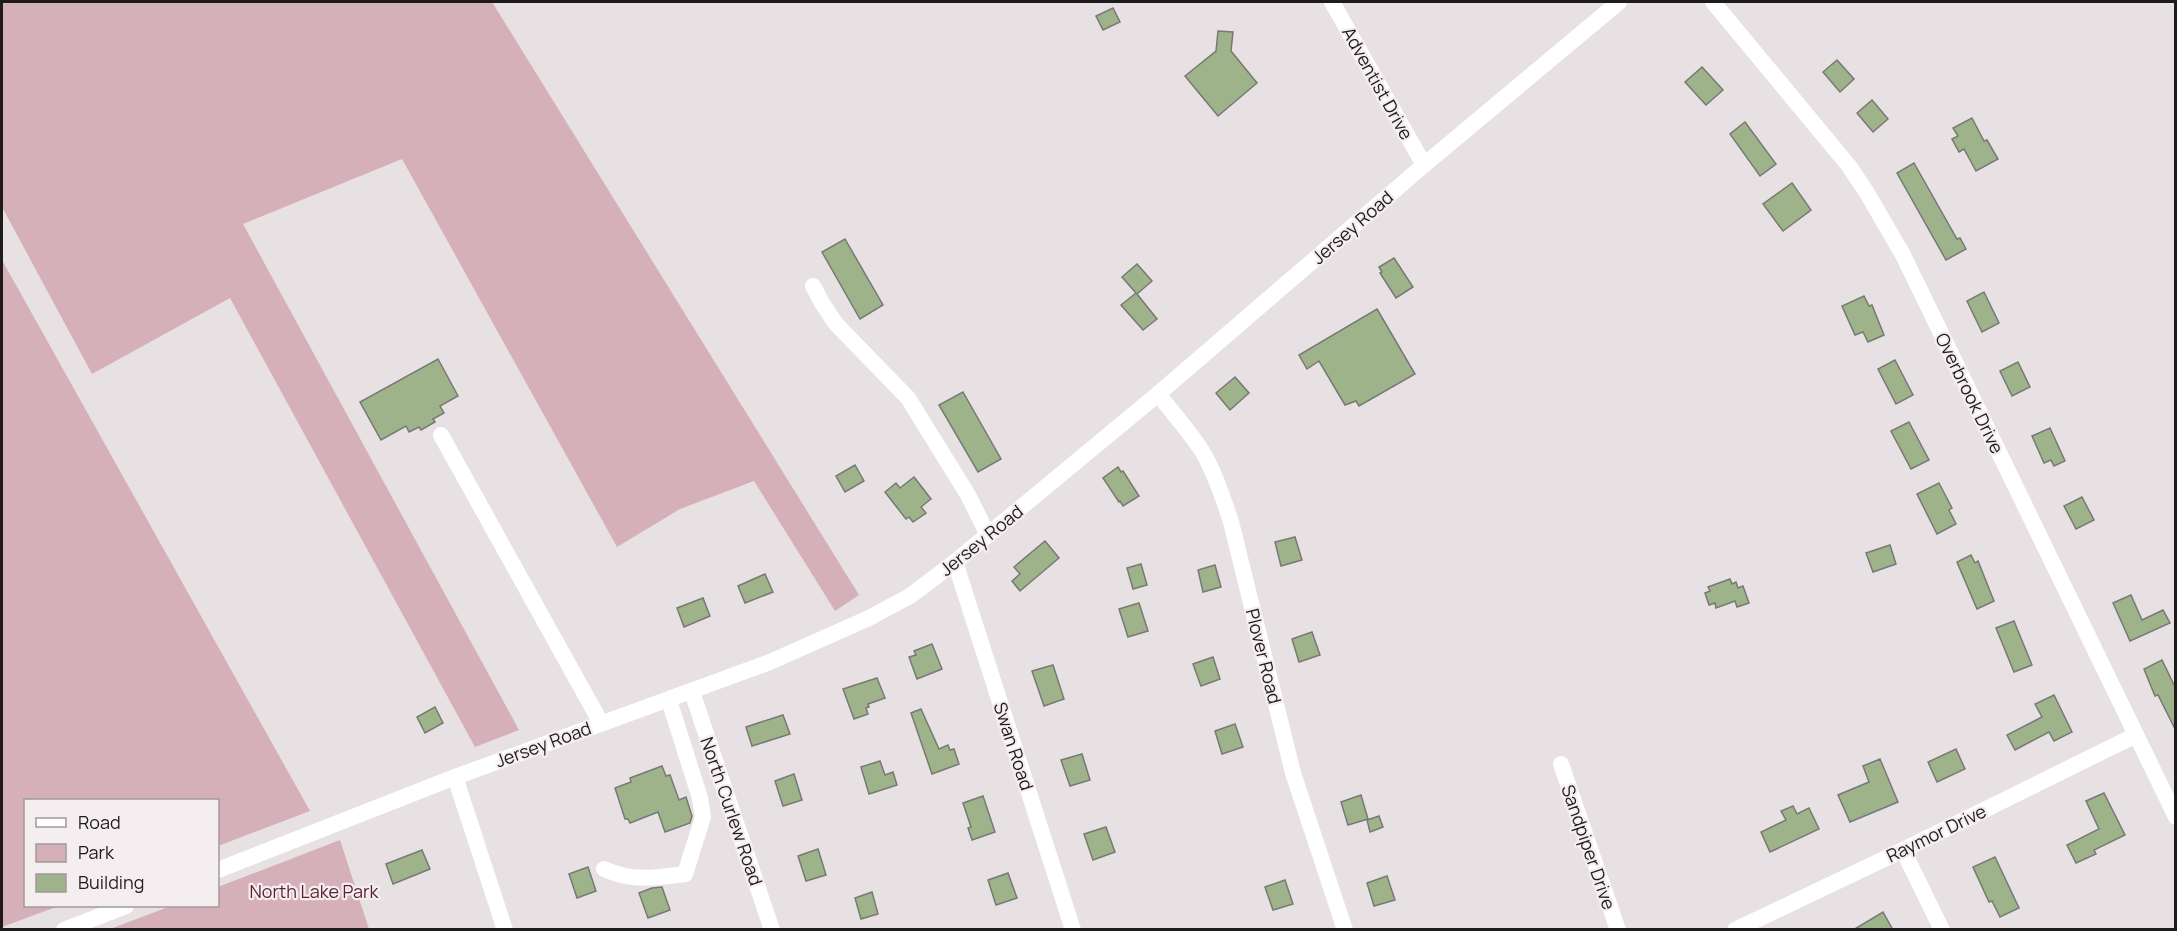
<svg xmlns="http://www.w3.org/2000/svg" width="2177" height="931" font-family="Manrope,sans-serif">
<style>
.green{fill:#d6b0b9}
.building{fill:#9eb38a;stroke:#777975;stroke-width:1.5}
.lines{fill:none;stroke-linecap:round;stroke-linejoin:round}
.minor{stroke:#fff;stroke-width:16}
.labels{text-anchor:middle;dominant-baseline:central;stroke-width:4.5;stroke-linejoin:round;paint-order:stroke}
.street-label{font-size:18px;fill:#1e1b1c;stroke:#f5eef0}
.park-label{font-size:18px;fill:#5c1f34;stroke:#f5eef0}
</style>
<rect width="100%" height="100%" fill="#e8e1e3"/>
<g class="green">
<polygon points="2,2 492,2 859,595 835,611 754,481 680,509 617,547 402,159 243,224 519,730 475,747 230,298 92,374 2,207"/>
<polygon points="2,260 310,811 218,846 218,800 26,800 26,906 59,906 2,927"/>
<polygon points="340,840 369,929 110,929 171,906 218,906 218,887"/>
</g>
<g class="building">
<polygon points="1113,8 1120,22 1103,30 1096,16"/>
<polygon points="1218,31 1233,32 1231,51 1257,83 1218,116 1185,76 1216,51"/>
<polygon points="1837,60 1854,79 1840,92 1823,72"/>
<polygon points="1702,67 1723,90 1706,105 1685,82"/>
<polygon points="1872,100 1888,119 1873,132 1857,113"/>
<polygon points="1972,118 1984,141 1987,140 1998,159 1976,171 1964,149 1959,152 1952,139 1958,136 1953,128"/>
<polygon points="1745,122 1776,164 1760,176 1730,134"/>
<polygon points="1914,163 1957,239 1960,238 1966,249 1946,260 1897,173"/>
<polygon points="1792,183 1811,210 1783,231 1763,204"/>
<polygon points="845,239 883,305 860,319 822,252"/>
<polygon points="1394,258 1413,287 1396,298 1380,273 1382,272 1379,267"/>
<polygon points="1137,264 1152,281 1137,294 1157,319 1143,330 1121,305 1136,293 1122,277"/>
<polygon points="1984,292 1999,323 1982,332 1967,301"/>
<polygon points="1864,296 1869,306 1872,305 1884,335 1868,342 1863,332 1855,335 1842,306"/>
<polygon points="1377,309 1415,374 1359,406 1356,401 1345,405 1319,361 1307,369 1299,355"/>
<polygon points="438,359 458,396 440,406 444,413 433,419 435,422 421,430 419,427 409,432 406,426 381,440 360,402"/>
<polygon points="1895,360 1913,395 1896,404 1878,369"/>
<polygon points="2018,362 2030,387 2012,396 2000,371"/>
<polygon points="1235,377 1249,393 1230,410 1216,393"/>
<polygon points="963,392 1001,459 978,472 939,405"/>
<polygon points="1909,422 1929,460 1911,469 1891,431"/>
<polygon points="2050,428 2065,461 2054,466 2051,460 2044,463 2032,436"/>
<polygon points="855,465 864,481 845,492 836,476"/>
<polygon points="1118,467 1121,472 1123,471 1139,496 1123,506 1120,501 1119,502 1103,478"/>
<polygon points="914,477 931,499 921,507 926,513 913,522 909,517 906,519 885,492 896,483 900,488"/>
<polygon points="1939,483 1952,508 1949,510 1956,524 1937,534 1917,494"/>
<polygon points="2082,497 2094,520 2076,529 2064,506"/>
<polygon points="1295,537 1302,560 1281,566 1275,542"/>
<polygon points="1045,541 1059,558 1020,591 1012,581 1020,574 1014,567"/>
<polygon points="1890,545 1896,564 1873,572 1866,553"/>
<polygon points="1971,555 1975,563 1978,561 1994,601 1977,609 1957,562"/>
<polygon points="1141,564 1147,585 1133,589 1127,568"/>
<polygon points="1215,565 1221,587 1203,592 1198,570"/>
<polygon points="765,574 773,592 745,603 738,586"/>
<polygon points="1730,579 1732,584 1736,582 1738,588 1743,586 1749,603 1737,607 1735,601 1716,608 1715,603 1709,605 1705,593 1710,591 1708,587"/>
<polygon points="2131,595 2142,620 2163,610 2170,623 2130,641 2113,603"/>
<polygon points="703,598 710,616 684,627 677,608"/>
<polygon points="1139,603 1148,631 1128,637 1119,609"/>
<polygon points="2014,621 2032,665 2014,672 1996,628"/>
<polygon points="1312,632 1320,655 1299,662 1292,639"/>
<polygon points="932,644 942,669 917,679 909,657 916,655 914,651"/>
<polygon points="1213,657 1220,679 1201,686 1193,664"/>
<polygon points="2162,660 2175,687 2175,729 2158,695 2155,696 2144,669"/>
<polygon points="1053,665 1064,699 1044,706 1032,671"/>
<polygon points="877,678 885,698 868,704 869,707 866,708 868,714 854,719 843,689"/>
<polygon points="2054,695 2072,732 2054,741 2049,732 2015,750 2007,735 2042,717 2035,704"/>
<polygon points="435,707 443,723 425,733 417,717"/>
<polygon points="921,709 939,749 948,745 950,750 954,749 959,764 932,774 911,713"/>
<polygon points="783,715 790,734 752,746 746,727"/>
<polygon points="1235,724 1243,747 1222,754 1215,731"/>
<polygon points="1956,749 1965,769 1937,782 1928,762"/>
<polygon points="1082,754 1090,780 1070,786 1061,760"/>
<polygon points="1880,759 1898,802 1850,822 1838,795 1869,782 1863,766"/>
<polygon points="880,761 885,775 893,772 897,785 869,794 861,767"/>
<polygon points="662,766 666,776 670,775 679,800 686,797 692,816 690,823 665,832 658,812 630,823 628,819 625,819 615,788 631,782 630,778"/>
<polygon points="794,774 802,800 783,806 775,781"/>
<polygon points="2104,793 2125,835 2094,850 2096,854 2076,863 2067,845 2099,829 2086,801"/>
<polygon points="1361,795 1368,819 1348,825 1341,802"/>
<polygon points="983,796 995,832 972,840 968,828 971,827 963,803"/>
<polygon points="1793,806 1797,814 1809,808 1819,829 1770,852 1761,832 1786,820 1781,811"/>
<polygon points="1379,816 1383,827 1370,832 1367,820"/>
<polygon points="1106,827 1115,852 1093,860 1084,834"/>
<polygon points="818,849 826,875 806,881 798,856"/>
<polygon points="422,850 430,869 393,884 386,864"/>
<polygon points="1995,857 2019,908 2000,917 1992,901 1989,902 1973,867"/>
<polygon points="588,867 596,891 577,898 569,874"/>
<polygon points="1008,873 1017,898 996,905 988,880"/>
<polygon points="1387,876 1395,900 1374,906 1367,883"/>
<polygon points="1285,880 1293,904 1273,910 1265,887"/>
<polygon points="662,887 670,910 648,918 639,893 652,888"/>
<polygon points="872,892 878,914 861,919 855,898"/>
<polygon points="1883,912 1893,930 1853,930"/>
</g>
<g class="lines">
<g class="minor">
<polyline points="1332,2 1424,165"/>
<polyline points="1713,2 1849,166 1867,193 1903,255 2176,817"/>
<polyline points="813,286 822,303 836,324 908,398 968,495 988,535"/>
<path d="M1158,394C1173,413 1189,431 1202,451C1215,473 1223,498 1231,522L1293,773L1345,930"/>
<polyline points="441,435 601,723"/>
<polyline points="955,562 1073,930"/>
<polyline points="692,692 772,930"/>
<polyline points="1561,764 1618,930"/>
<polyline points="455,777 505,930"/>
<polyline points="1903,850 1942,930"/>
<path d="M604,869C633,882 655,878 685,874L703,817L700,798L669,700"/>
<polyline points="218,870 455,777 770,662 869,618 910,596 955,562 1158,394 1424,165 1619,2"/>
<polyline points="64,930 126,906"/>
<polyline points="1735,930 1903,850 2136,735"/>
</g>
</g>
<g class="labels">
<g class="street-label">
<text transform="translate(1378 83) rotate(61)">Adventist Drive</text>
<text transform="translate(1352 227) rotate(-41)">Jersey Road</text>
<text transform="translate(1970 393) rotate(64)">Overbrook Drive</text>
<text transform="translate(981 540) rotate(-39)">Jersey Road</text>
<text transform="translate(1264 656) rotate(76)">Plover Road</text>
<text transform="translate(543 744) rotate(-20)">Jersey Road</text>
<text transform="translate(1014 746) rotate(72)">Swan Road</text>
<text transform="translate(732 811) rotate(71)">North Curlew Road</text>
<text transform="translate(1936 833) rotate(-26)">Raymor Drive</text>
<text transform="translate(1589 847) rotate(71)">Sandpiper Drive</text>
</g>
<g class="park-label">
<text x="314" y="891">North Lake Park</text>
</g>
</g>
<rect width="2177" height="931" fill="none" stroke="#1e1b1c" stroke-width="6"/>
<rect x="24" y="799" width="195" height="108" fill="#f5eef0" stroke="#9f9a9b" stroke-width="1.5"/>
<rect x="36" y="818" width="30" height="9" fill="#ffffff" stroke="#9f9a9b" stroke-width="1.5"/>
<text x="78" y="829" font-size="18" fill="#1e1b1c">Road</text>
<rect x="36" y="844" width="30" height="18" fill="#d6b0b9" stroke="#9f9a9b" stroke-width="1.5"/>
<text x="78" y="859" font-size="18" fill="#1e1b1c">Park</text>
<rect x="36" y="874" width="30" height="18" fill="#9eb38a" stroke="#9f9a9b" stroke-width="1.5"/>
<text x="78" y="889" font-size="18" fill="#1e1b1c">Building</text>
</svg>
